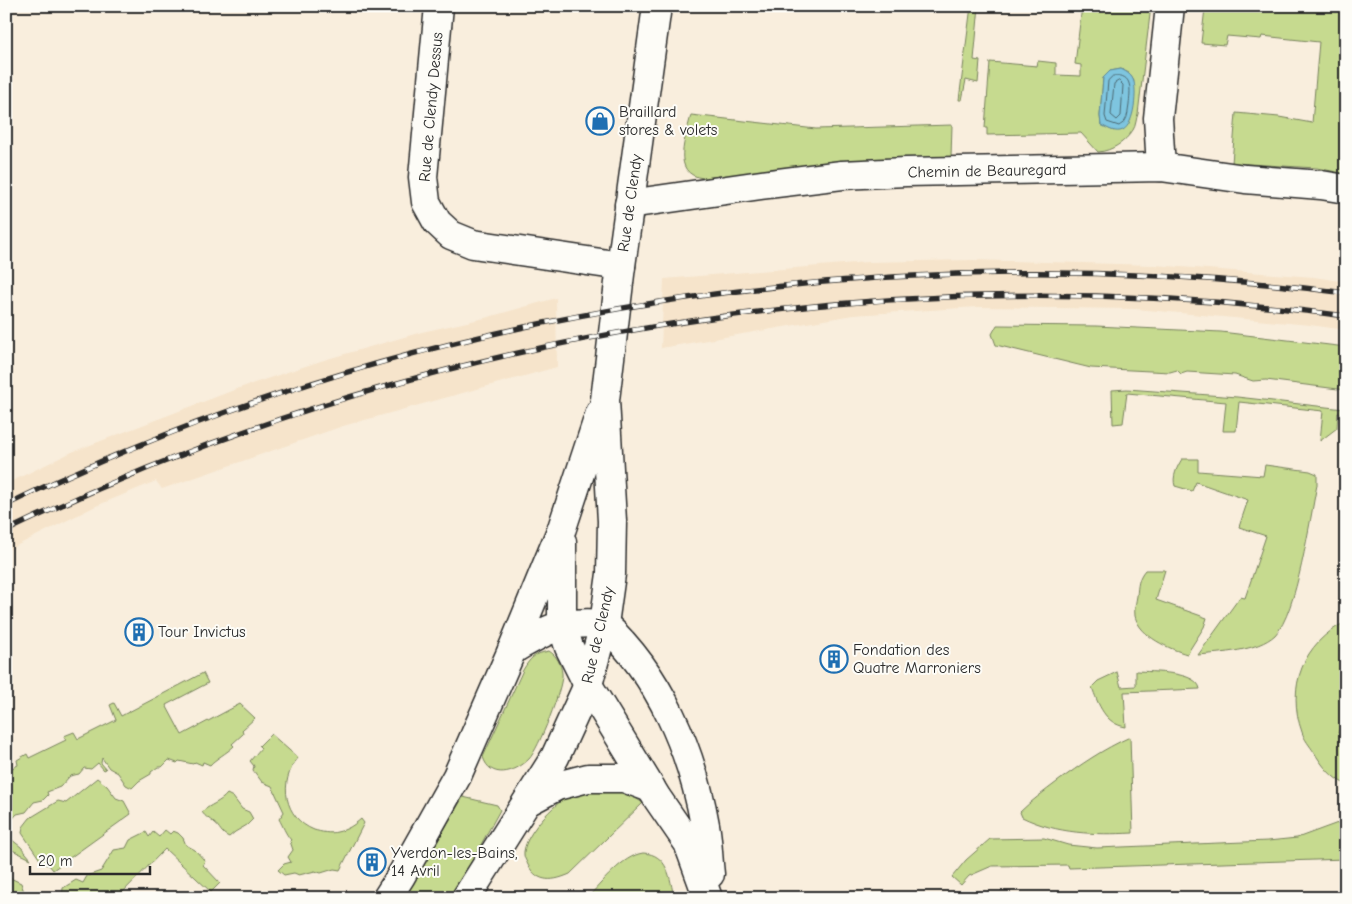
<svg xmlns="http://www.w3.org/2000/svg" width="1352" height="904" font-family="'Comic Neue',sans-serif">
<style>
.built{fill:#f6e4cb}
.green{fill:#c6da8f;stroke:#78825d;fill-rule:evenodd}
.water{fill:#7ec5df;stroke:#5d8797}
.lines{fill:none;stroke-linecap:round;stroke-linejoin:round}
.shore{stroke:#4c6973;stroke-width:1}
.street-casing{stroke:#2b2b2b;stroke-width:31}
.secondary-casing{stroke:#2b2b2b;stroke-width:31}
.street{stroke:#fdfcf7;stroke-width:28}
.secondary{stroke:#fdfcf7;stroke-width:28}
.rail-casing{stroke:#2b2b2b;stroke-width:5.5}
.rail{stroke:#fdfcf7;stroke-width:4;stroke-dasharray:11;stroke-linecap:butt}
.labels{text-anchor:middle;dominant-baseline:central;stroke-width:4;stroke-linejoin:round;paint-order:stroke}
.street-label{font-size:16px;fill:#2b2b2b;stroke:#fdfcf7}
.poi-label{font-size:16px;fill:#2b2b2b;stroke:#fdfcf7;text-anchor:start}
</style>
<rect width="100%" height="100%" fill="#f9eedd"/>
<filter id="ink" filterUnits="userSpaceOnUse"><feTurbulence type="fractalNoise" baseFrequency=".02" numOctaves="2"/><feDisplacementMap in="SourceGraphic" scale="10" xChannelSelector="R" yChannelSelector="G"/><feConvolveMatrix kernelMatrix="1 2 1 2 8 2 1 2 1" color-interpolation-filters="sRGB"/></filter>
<g filter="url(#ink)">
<g class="built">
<polygon points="972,260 1154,265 1314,277 1346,282 1346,330 1310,325 1136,309 977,307 853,315 661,348 664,279 867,262"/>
<polygon points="556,298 557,367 343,426 162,489 156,481 96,506 6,551 6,484 72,452 242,387 324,360 422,332 485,318"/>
</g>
<g class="green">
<polygon points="971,6 979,6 974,60 980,61 978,83 966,80 962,100 959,100"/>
<path d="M1082,6H1151L1138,114C1136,118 1136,126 1133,130C1125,142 1112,151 1098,152L1081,133L987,135V128H985L990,62L1037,66L1038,61L1056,63V75L1081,76V65L1075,64ZM1121,69L1129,73L1134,81L1114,131L1101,125L1100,116L1103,78L1110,71Z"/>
<polygon points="1241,6 1346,6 1346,174 1317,168 1232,163 1236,113 1279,117 1312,123 1319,42 1262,36 1261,39 1227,36 1225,45 1201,43 1205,8 1240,10"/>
<path d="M691,115L816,129L952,125L951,157L853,162L703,178C670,174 686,137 691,115Z"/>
<polygon points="997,325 1096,326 1221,332 1346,347 1346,390 1266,380 1253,381 1235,375 1187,372 1181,374 1177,370 1170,372 1091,368 996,345 992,334"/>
<polygon points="1127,389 1237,397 1344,409 1346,409 1346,414 1338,413 1337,428 1320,441 1323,411 1239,402 1236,431 1223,431 1226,402 1127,393 1123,423 1113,424 1112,390"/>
<path d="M1182,459H1198V471L1263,476L1265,465L1310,471L1317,474V485C1310,518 1297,613 1275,635C1258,651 1220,653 1198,655L1240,597L1245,598L1266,536L1239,527L1248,500L1196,482L1192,491L1175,486C1172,477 1177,467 1182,459Z"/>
<path d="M1145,570H1165L1156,600L1207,618L1204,627L1187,654C1170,649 1140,637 1135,616C1134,610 1136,602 1137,596C1138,586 1138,578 1145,570Z"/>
<path d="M1346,622V710L1338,733L1346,736V784C1332,779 1321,764 1314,752C1310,746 1304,739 1302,732C1286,688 1303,642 1346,622Z"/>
<path d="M549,651C557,656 561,664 562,673C564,686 538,750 529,759C515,773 490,780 483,757L523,670C531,657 534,654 549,651Z"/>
<path d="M1136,671C1152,672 1197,671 1200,689L1124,692L1126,727C1105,724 1098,704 1092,687L1098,681L1117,672L1121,687L1136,686Z"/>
<path d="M203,673L208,683L166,705L182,735L240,704L255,718L242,730L243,734L232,744L234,746C227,753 215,759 210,765L203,762L202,765L195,762L193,764L179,761L177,763L169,760L162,767H158L151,772V774L139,781L132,788L126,785L118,773L109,768L102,758L101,763L106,769L104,770L98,763L91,769L84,768L79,774L70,776L60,787L47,792L48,795L43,800L34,802L26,812L17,814L6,826V771L18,765L17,760L27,754L29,758L66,740L64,736L74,732L78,739L116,720L110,705L114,703L121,716Z"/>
<path d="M271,734L298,758C278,782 284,818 314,830C321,832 330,834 337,832C347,830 354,825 361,819L364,823L340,870L334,869L321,873L315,871L299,875L294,873L284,875L278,870L284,864L291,862L288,857L293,850L290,841L291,840C285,833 283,826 279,819L284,812L272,786L262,782L253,770L254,766L250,761L261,748L259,746Z"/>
<path d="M1130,737L1133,833C1095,835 1057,834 1022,817L1020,812C1031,801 1044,792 1057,782C1080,765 1103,749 1130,737Z"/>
<polygon points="97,778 107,786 116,798 124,801 131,814 53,870 49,865 43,864 22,833 23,827 30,818 58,801 66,803"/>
<path d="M621,789L643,803L570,874C554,881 538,884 528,865C527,862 524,858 524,855C522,835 561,795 579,791C592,788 608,790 621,789Z"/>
<path d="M227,794L233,797L242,809L249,812L253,819L247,825L235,832L229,837C220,833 221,828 214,823C209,818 206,818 202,812C209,805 221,802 227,794Z"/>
<polygon points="463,797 497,805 500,810 462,879 448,898 404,898"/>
<polygon points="1346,820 1346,859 1069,868 1068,865 992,866 969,876 961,885 952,877 966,860 990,839 1044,838 1068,845 1097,848 1268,841 1297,838"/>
<polygon points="165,830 170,834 173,831 178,833 183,838 186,845 195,850 205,861 203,865 220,883 211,892 165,849 117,898 62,898 63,888 76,880 83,883 87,876 101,871 114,850 126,848 130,840 146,832 149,837 153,832 159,837"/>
<polygon points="6,835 21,847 31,859 6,847"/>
<path d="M643,853C668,854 670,878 674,898H587C602,883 622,856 643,853Z"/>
<polygon points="6,876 21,883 26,898 6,898"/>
</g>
<path class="water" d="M1121,69C1127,72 1132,75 1134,82C1137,94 1134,129 1120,131C1113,132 1107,128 1101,125L1100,116L1103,78L1110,71Z"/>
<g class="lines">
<g class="shore">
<path d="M1113,76C1134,73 1130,91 1129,105C1128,110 1128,117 1125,121C1123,124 1121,124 1119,126L1107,122L1105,116L1108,81Z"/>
<polygon points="1119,81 1123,85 1121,116 1117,120 1111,115 1114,84"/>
</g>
<g class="street-casing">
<g id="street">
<polyline points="439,6 423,177 426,202 437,222 451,235 473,244 621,266"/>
<polyline points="1161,167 1158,118 1170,6"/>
<polyline points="629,204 761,185 842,175 906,172 1161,167 1245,179 1321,185 1346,189"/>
</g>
</g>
<g class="secondary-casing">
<g id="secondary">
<polyline points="562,542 562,625 569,647 588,685 657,798 688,843 708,898"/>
<path d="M512,650C528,641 546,629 564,625C577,623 591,623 604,624C660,675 692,751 705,825C708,841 708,858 710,874"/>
<polyline points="527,802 557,786 588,778 624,778 651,788"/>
<polyline points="387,898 401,876 457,776 512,650 562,528 600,413"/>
<polyline points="466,898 555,757 588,685 604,624 611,574 612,521 605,400 621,266 657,6"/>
</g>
</g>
<use href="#street" class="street"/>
<use href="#secondary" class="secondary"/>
<g class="rail-casing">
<g id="rail">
<path d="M6,505C416,305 894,234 1346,293"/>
<path d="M6,531C419,331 891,255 1346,316"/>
</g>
</g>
<use href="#rail" class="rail"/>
</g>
</g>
<defs>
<g id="shop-ring" transform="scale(1.4375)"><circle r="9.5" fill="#fdfcf7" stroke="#1f6fb2" stroke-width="1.5"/><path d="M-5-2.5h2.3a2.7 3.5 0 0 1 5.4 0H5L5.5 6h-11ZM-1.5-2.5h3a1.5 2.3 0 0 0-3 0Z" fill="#1f6fb2"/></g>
<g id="building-ring" transform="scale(1.4375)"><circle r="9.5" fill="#fdfcf7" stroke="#1f6fb2" stroke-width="1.5"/><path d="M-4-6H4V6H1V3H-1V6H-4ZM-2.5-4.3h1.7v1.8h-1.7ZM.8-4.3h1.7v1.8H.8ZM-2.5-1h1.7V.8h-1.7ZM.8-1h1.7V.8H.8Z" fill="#1f6fb2"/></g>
</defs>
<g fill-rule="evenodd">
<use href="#shop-ring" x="600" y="121"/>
<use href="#building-ring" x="139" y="632"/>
<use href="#building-ring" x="834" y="659"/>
<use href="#building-ring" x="372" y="862"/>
</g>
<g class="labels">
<g class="street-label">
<text transform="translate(431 107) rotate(-85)">Rue de Clendy Dessus</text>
<text transform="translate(987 171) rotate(-1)">Chemin de Beauregard</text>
<text transform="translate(630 203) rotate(-82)">Rue de Clendy</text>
<text transform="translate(598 635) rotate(-77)">Rue de Clendy</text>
</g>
<g class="poi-label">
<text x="619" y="112">Braillard<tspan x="619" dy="18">stores &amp; volets</tspan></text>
<text x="158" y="632">Tour Invictus</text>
<text x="853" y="650">Fondation des<tspan x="853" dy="18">Quatre Marroniers</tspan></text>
<text x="391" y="853">Yverdon-les-Bains,<tspan x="391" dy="18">14 Avril</tspan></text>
</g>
</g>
<rect width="1352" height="904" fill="none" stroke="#fdfcf7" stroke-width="25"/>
<rect x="12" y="12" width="1327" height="879" fill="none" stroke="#2b2b2b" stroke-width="2" filter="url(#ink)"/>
<path d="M30 866v8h120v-8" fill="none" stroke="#2b2b2b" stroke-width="2.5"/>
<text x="38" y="866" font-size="15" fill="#2b2b2b" stroke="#fdfcf7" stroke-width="4" paint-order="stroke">20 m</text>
</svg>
